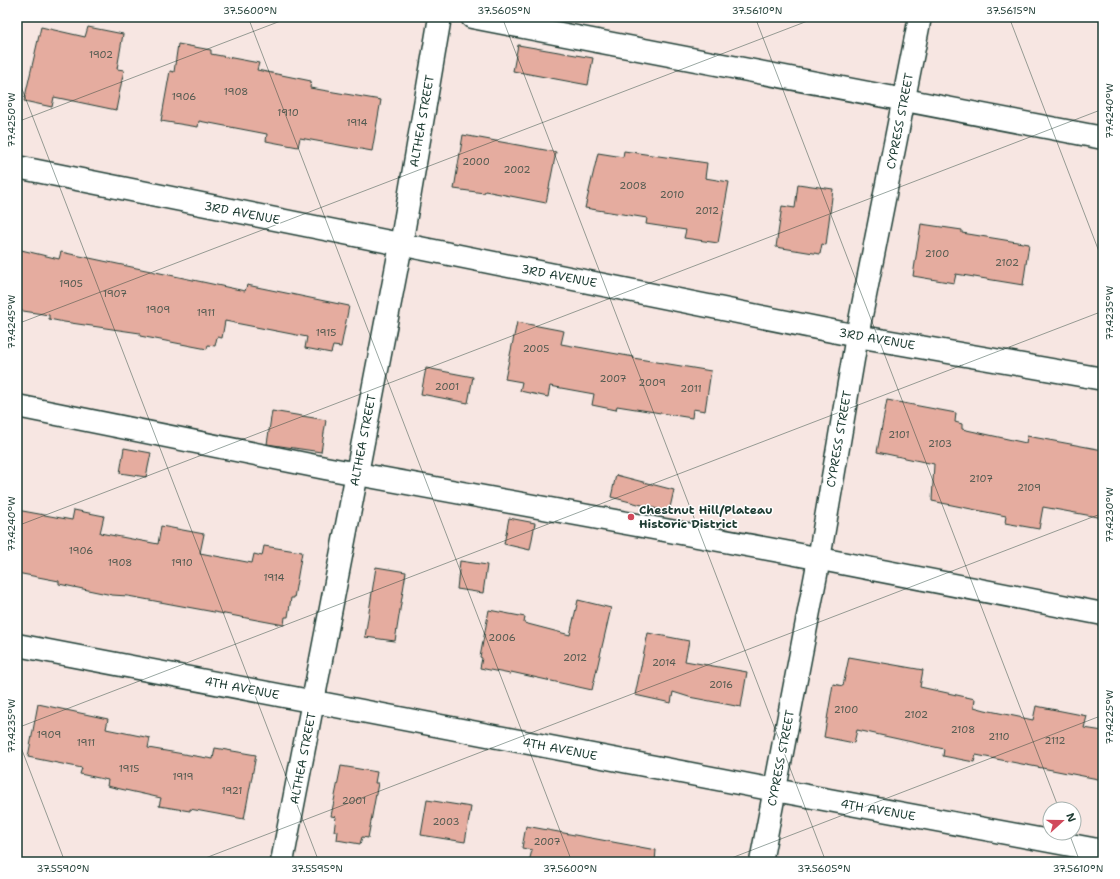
<svg xmlns="http://www.w3.org/2000/svg" width="1120" height="879" font-family="'Shantell Sans',sans-serif">
<style>
.building{fill:#e5ac9f;stroke:#1f3d34}
.lines{fill:none;stroke-linecap:round;stroke-linejoin:round}
.minor-casing{stroke:#1f3d34;stroke-width:25}
.major-casing{stroke:#1f3d34;stroke-width:25}
.minor{stroke:#fff;stroke-width:22}
.major{stroke:#fff;stroke-width:22}
.ticks{fill:none;stroke:#1f3d34;stroke-width:1;stroke-opacity:0.45}
.poi-dot{fill:#d1495b;stroke:#fff;stroke-width:1.5}
.labels{text-anchor:middle;dominant-baseline:central;stroke-width:3;stroke-linejoin:round;paint-order:stroke}
.number-label{font-size:10px;fill:#50594f}
.street-label{font-size:12px;fill:#1f3d34;stroke:#fff}
.poi-label{font-size:12px;font-weight:bold;fill:#1f3d34;stroke:#fff;text-anchor:start}
.neatline{fill:none;stroke:#1f3d34;stroke-width:1.5}
.ticks-label{font-size:10px;text-anchor:middle;fill:#1f3d34}
</style>
<rect width="100%" height="100%" fill="#f7e6e2"/>
<filter id="ink" filterUnits="userSpaceOnUse"><feTurbulence type="fractalNoise" baseFrequency=".025" numOctaves="2"/><feDisplacementMap in="SourceGraphic" scale="8" xChannelSelector="R" yChannelSelector="G"/><feConvolveMatrix kernelMatrix="1 2 1 2 8 2 1 2 1" color-interpolation-filters="sRGB"/></filter>
<g filter="url(#ink)">
<g class="building">
<polygon points="41,27 85,37 88,27 123,34 117,69 124,70 116,110 54,97 52,107 24,101"/>
<polygon points="178,44 211,50 211,54 259,63 257,70 311,81 310,88 381,100 372,151 300,138 298,147 266,141 267,134 199,121 198,127 161,121 170,71 174,72"/>
<polygon points="518,45 593,58 588,85 513,71"/>
<polygon points="463,135 556,152 546,203 485,191 484,193 454,189"/>
<polygon points="624,151 707,163 705,178 729,182 718,243 684,238 686,230 646,224 647,218 585,208 598,153 623,157"/>
<polygon points="798,184 833,189 826,245 822,244 820,254 776,247 782,206 795,208"/>
<polygon points="921,224 962,230 962,233 1029,244 1023,285 956,274 954,283 913,276"/>
<polygon points="17,249 59,259 61,252 245,291 247,285 349,306 341,347 333,346 331,353 305,348 307,337 225,321 222,338 217,337 215,346 208,345 207,349 140,336 140,333 64,322 49,319 49,315 17,310"/>
<polygon points="517,322 564,331 561,344 634,357 633,358 711,371 705,411 693,409 692,418 617,406 616,410 592,405 594,394 550,386 548,397 520,391 522,382 505,379"/>
<polygon points="426,368 473,377 468,403 421,394"/>
<polygon points="887,400 956,413 955,422 962,424 962,429 1026,443 1027,436 1103,450 1103,518 1043,507 1039,529 1005,523 1006,516 932,501 934,464 877,452"/>
<polygon points="272,411 326,420 321,452 267,444"/>
<polygon points="124,448 151,453 146,477 120,473"/>
<polygon points="616,475 674,490 669,512 611,497"/>
<polygon points="17,510 72,520 74,510 104,516 100,533 158,544 161,526 204,534 200,553 252,563 254,554 262,556 264,546 302,552 294,598 291,598 288,617 285,617 284,625 128,596 112,595 59,584 59,581 17,573"/>
<polygon points="509,518 535,523 530,550 504,544"/>
<polygon points="460,561 487,565 483,593 457,589"/>
<polygon points="376,567 406,572 395,641 365,637"/>
<polygon points="578,600 611,608 592,690 511,672 510,674 480,668 482,658 480,657 489,610 525,617 524,623 570,635"/>
<polygon points="648,633 689,641 685,661 747,672 741,707 689,697 673,692 671,703 635,695"/>
<polygon points="849,657 923,670 920,687 975,699 974,707 985,710 1033,720 1036,706 1087,716 1084,728 1103,731 1103,780 976,755 974,762 943,756 944,749 857,730 854,743 824,737 833,684 843,686"/>
<polygon points="38,704 108,719 106,729 150,738 148,748 213,759 215,748 256,755 244,819 190,809 190,811 159,806 161,798 107,786 108,780 80,774 82,768 28,757"/>
<polygon points="341,766 377,772 375,783 378,783 368,838 362,837 360,844 337,840 338,831 334,831 336,817 331,816"/>
<polygon points="427,800 471,807 465,842 421,835"/>
<polygon points="526,826 656,850 655,862 529,862 532,850 522,848"/>
</g>
<g class="lines">
<g class="minor-casing">
<g id="minor">
<polyline points="472,17 1103,138"/>
<polyline points="17,167 857,336 1103,379"/>
<polyline points="17,406 325,468 785,552 1103,614"/>
<polyline points="282,862 401,245 440,17"/>
<polyline points="761,862 819,559 857,336 920,17"/>
</g>
</g>
<g class="major-casing">
<polyline id="major" points="17,645 775,790 1103,851"/>
</g>
<use href="#minor" class="minor"/>
<use href="#major" class="major"/>
</g>
</g>
<path class="ticks" d="M248,17L572,862M502,17L826,862M755,17L1059,809M1009,17L1103,262M17,76L319,862M17,122L291,17M17,324L818,17M17,526L1103,109M17,728L1103,311M17,737L65,862M1069,833L1080,862M195,862L1103,513M721,862L1103,715"/>
<circle class="poi-dot" cx="631" cy="517" r="4"/>
<g class="labels">
<g class="number-label">
<text x="101" y="54">1902</text>
<text x="236" y="91">1908</text>
<text x="184" y="96">1906</text>
<text x="288" y="112">1910</text>
<text x="357" y="122">1914</text>
<text x="476" y="161">2000</text>
<text x="517" y="169">2002</text>
<text x="633" y="185">2008</text>
<text x="672" y="194">2010</text>
<text x="707" y="210">2012</text>
<text x="937" y="253">2100</text>
<text x="1007" y="262">2102</text>
<text x="71" y="283">1905</text>
<text x="115" y="293">1907</text>
<text x="158" y="309">1909</text>
<text x="206" y="312">1911</text>
<text x="326" y="332">1915</text>
<text x="536" y="348">2005</text>
<text x="613" y="378">2007</text>
<text x="652" y="382">2009</text>
<text x="447" y="386">2001</text>
<text x="691" y="388">2011</text>
<text x="899" y="434">2101</text>
<text x="940" y="443">2103</text>
<text x="981" y="478">2107</text>
<text x="1029" y="487">2109</text>
<text x="81" y="550">1906</text>
<text x="120" y="562">1908</text>
<text x="182" y="562">1910</text>
<text x="274" y="577">1914</text>
<text x="502" y="637">2006</text>
<text x="575" y="657">2012</text>
<text x="664" y="662">2014</text>
<text x="721" y="684">2016</text>
<text x="846" y="709">2100</text>
<text x="916" y="714">2102</text>
<text x="963" y="729">2108</text>
<text x="49" y="734">1909</text>
<text x="999" y="736">2110</text>
<text x="1055" y="740">2112</text>
<text x="86" y="742">1911</text>
<text x="129" y="768">1915</text>
<text x="183" y="776">1919</text>
<text x="232" y="790">1921</text>
<text x="354" y="800">2001</text>
<text x="446" y="821">2003</text>
<text x="547" y="841">2007</text>
</g>
<g class="street-label">
<text transform="translate(422 121) rotate(-80)">ALTHEA STREET</text>
<text transform="translate(900 121) rotate(-79)">CYPRESS STREET</text>
<text transform="translate(242 213) rotate(11)">3RD AVENUE</text>
<text transform="translate(559 276) rotate(11)">3RD AVENUE</text>
<text transform="translate(877 339) rotate(10)">3RD AVENUE</text>
<text transform="translate(839 439) rotate(-80)">CYPRESS STREET</text>
<text transform="translate(363 440) rotate(-79)">ALTHEA STREET</text>
<text transform="translate(242 688) rotate(11)">4TH AVENUE</text>
<text transform="translate(560 749) rotate(11)">4TH AVENUE</text>
<text transform="translate(303 758) rotate(-79)">ALTHEA STREET</text>
<text transform="translate(781 758) rotate(-79)">CYPRESS STREET</text>
<text transform="translate(878 810) rotate(10)">4TH AVENUE</text>
</g>
<g class="poi-label">
<text x="639" y="510">Chestnut Hill/Plateau<tspan x="639" dy="14">Historic District</tspan></text>
</g>
</g>
<rect width="1120" height="879" fill="none" stroke="#fff" stroke-width="44"/>
<g transform="translate(1062 821) rotate(69)"><circle r="19" fill="#ffffff" stroke="#a5b1ae"/>
<path d="M0-3L7 15L0 10L-7 15Z" fill="#d1495b"/>
<text y="-6" font-size="11" font-weight="bold" text-anchor="middle" fill="#1f3d34">N</text>
</g>
<rect x="22" y="22" width="1076" height="835" class="neatline"/>
<g class="ticks-label">
<text x="250" y="14">37.5600°N</text>
<text x="504" y="14">37.5605°N</text>
<text x="757" y="14">37.5610°N</text>
<text x="1011" y="14">37.5615°N</text>
<text transform="translate(1109 111) rotate(-90)" y="4">77.4240°W</text>
<text transform="translate(11 120) rotate(-90)" y="4">77.4250°W</text>
<text transform="translate(1109 313) rotate(-90)" y="4">77.4235°W</text>
<text transform="translate(11 322) rotate(-90)" y="4">77.4245°W</text>
<text transform="translate(1109 515) rotate(-90)" y="4">77.4230°W</text>
<text transform="translate(11 524) rotate(-90)" y="4">77.4240°W</text>
<text transform="translate(1109 717) rotate(-90)" y="4">77.4225°W</text>
<text transform="translate(11 726) rotate(-90)" y="4">77.4235°W</text>
<text x="63" y="872">37.5590°N</text>
<text x="317" y="872">37.5595°N</text>
<text x="570" y="872">37.5600°N</text>
<text x="824" y="872">37.5605°N</text>
<text x="1078" y="872">37.5610°N</text>
</g>
</svg>
